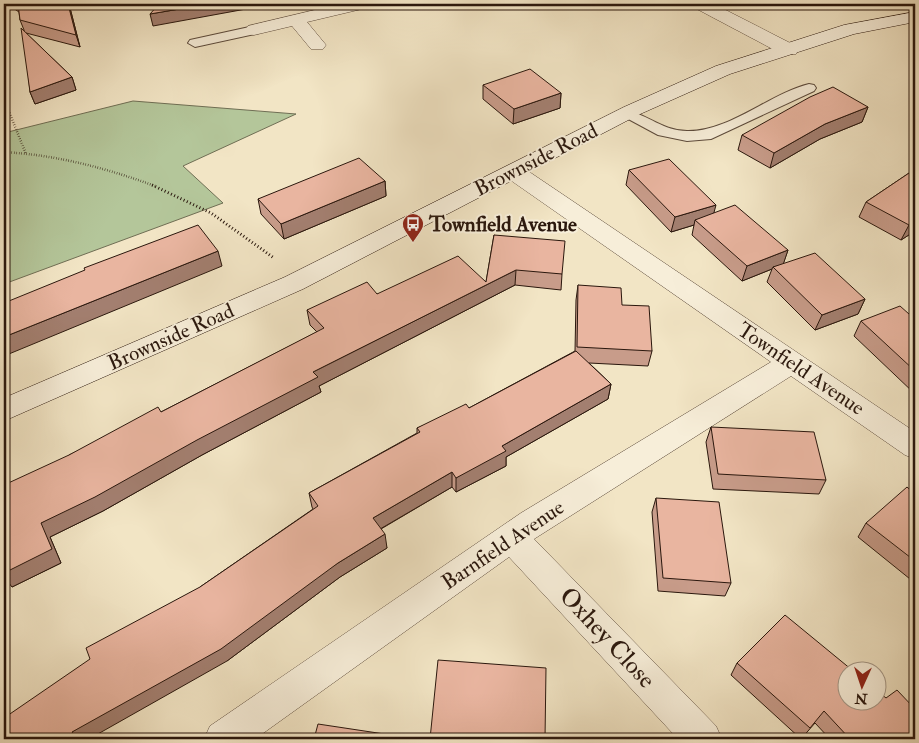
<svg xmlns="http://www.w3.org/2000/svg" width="919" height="743" font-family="'IM FELL Double Pica',serif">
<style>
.green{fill:#b4c69a;stroke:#6f6e54}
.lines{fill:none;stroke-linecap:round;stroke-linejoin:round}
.lane-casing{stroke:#5c4a3b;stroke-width:2}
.street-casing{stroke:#5c4a3b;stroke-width:1}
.secondary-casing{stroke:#2a170d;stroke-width:1}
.path-far1{stroke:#2a170d;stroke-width:2.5;stroke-dasharray:0.5 2;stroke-linecap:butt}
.path{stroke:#2a170d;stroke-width:3;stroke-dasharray:1 2.5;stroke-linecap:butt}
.lane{fill:#f7eed9;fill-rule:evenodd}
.street{fill:#f7eed9;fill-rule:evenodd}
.secondary{fill:#f7eed9;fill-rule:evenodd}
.wall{fill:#c89c8a;stroke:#2a170d}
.shaded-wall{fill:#a37f70;stroke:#2a170d}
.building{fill:#e9b5a0;stroke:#2a170d}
.labels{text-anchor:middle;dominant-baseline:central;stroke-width:4;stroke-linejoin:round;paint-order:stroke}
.street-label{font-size:21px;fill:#2a170d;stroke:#f7eed9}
.poi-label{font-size:21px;font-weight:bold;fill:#2a170d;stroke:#f7eed9;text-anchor:start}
.near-street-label{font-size:25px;fill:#2a170d;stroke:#f7eed9}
</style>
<rect width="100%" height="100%" fill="#f2e5c5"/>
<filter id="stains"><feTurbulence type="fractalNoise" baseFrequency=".004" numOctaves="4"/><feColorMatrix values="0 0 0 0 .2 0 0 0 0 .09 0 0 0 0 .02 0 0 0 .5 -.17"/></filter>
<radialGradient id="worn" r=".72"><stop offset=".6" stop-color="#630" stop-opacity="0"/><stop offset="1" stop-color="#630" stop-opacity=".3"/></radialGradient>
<polygon class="green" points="133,101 296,114 183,166 223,203 4,284 4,133"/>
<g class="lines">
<g class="lane-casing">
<g id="lane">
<polygon points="254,26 261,30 259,33 195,47 188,43 190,40"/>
<path d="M809,84L814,85L816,88L814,91L711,139L687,141L658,135L619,114L626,110C648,115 664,131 687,131C729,132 769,94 809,84Z"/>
</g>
</g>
<g class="street-casing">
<g id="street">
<polygon points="340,4 369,4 366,8 307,22 326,45 323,49 311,49 292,26 254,35 248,34 245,30 248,26"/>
<polygon points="692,4 714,4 796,46 798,50 796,54 782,54 695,8"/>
<polygon points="514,165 522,167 915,432 915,459 905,455 791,376 534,539 716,726 722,739 678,739 509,557 255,739 204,739 210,726 521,513 771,362 506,177 503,172 506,167"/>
</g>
</g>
<g class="secondary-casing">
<polygon id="secondary" points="915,12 915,22 854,34 730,74 638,115 303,289 4,421 4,398 285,277 624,107 716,66 844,25"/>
</g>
<g class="path-far1">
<polyline points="4,99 26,154"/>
<path d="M4,152C57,155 106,168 155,186"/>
</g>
<polyline class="path" points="152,185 211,213 274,258"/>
<use href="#lane" class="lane"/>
<use href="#street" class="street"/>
<use href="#secondary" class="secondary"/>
</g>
<g class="wall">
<polygon points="7,4 69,4 80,47 26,33 72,77 76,90 35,104 30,92 24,30 20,20 19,12"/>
<polygon points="911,4 915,4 915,8"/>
<polygon points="483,85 561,93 560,108 513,124 483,99"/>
<polygon points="868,107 862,122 820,139 770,168 738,150 742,135"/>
<polygon points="915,169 915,231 901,240 859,217 866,202"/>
<polygon points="629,170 714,213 788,250 783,264 865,299 858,314 815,330 767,282 772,269 742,281 692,235 694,225 671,232 626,185"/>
<polygon points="385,181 386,196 284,239 261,214 258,199"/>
<polygon points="494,235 562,274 561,290 515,285 319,386 321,392 202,455 103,511 50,537 61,563 12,587 69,455 161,412 317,332 310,325 307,310 377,294 486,282"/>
<polygon points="578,285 622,305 652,351 648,366 589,363 611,384 608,399 506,457 506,466 456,492 452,487 381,529 387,548 340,577 227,661 200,587 313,509 312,507 309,493 417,433 417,428 469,408 575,351 576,300"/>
<polygon points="915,308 915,394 854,336 861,321 909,314"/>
<polygon points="711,427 826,480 819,494 713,489 706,442"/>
<polygon points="915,494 915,583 858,537 866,523"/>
<polygon points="656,498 731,583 725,596 658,591 652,512"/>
<polygon points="737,663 915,739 830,739 815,723 801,739 731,675"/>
</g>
<g class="shaded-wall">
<polygon points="68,4 69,4 80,47 76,35"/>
<polygon points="209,4 257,4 257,7 153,26 150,14"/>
<polygon points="72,77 76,90 35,104 30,92"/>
<polygon points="561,93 560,108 513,124 514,109"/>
<polygon points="868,107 862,122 820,139 770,168 774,153 825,124"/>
<polygon points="385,181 386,196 284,239 281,224"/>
<polygon points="716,205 712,220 695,220 694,225 671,232 675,217"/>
<polygon points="915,221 915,231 901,240 909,225"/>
<polygon points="788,250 783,265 773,267 772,269 742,281 747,266"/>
<polygon points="218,251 222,266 4,356 4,337"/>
<polygon points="516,270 515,285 319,386 321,392 202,455 103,511 50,537 61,563 12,587 4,577 4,573 41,523 313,372"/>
<polygon points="865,299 858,314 815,330 822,315"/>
<polygon points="611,384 608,399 506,457 506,466 456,492 456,478 502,446"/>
<polygon points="452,472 452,487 375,532 373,518"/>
<polygon points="385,534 387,548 340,577 227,661 89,739 77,739 72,732 338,563"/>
</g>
<g class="building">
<polygon points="18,4 68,4 76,35 20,20"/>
<polygon points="159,4 209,4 150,14"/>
<polygon points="21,28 72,77 30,92"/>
<polygon points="530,69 561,93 514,109 483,85"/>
<polygon points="833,87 868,107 825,124 774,153 742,135 810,97"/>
<polygon points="359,158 385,181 281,224 258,199"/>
<polygon points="669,159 716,205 675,217 629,170"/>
<polygon points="915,169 915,221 909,225 866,202"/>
<polygon points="735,205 788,250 747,266 695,220"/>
<polygon points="198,225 218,251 4,337 4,303 85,270 84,268"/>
<polygon points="494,235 565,241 562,274 516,270 313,372 318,377 197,440 95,497 41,523 52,549 4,573 4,485 69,455 158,407 161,412 324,328 307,310 367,282 377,294 458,256 486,282"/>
<polygon points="815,253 865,299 822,315 773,267"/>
<polygon points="578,285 621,288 622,305 649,306 652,351 577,347"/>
<polygon points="900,306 909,314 915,307 915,371 861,321"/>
<polygon points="576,351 611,384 502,446 506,451 456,478 452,472 373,518 385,534 338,563 221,649 72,732 77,739 4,739 4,718 90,659 86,648 200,587 318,506 309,493 420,432 417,428 466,404 469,408"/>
<polygon points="711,427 814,432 826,480 718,474"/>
<polygon points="907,487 915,494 915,561 866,523"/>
<polygon points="656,498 719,502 731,583 663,578"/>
<polygon points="785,615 852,670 846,670 846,700 876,700 876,690 886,698 897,690 915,709 915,739 850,739 824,711 810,728 737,663"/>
<polygon points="438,660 546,668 545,739 430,739"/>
<polygon points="318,724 391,735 390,739 314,739"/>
</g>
<defs>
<g id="bus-pin" transform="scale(1.125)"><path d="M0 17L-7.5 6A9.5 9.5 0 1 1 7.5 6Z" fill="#8f2418" stroke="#f7eed9"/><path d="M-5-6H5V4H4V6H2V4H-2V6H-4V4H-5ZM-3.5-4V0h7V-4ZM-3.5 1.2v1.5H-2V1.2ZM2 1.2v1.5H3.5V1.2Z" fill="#fff"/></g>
</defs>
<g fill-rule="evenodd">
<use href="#bus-pin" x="413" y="224"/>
</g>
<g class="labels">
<g class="street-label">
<text transform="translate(536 160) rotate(-27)">Brownside Road</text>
<text transform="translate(171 337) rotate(-24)">Brownside Road</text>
<text transform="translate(801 369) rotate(34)">Townfield Avenue</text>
<text transform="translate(503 545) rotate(-34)">Barnfield Avenue</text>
</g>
<g class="poi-label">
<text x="429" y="224">Townfield Avenue</text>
</g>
<g class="near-street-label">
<text transform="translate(607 638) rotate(47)">Oxhey Close</text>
</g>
</g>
<rect width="919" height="743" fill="none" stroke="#f2e5c5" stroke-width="20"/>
<rect x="5" y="5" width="909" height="733" fill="none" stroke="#2a170d" stroke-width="2.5"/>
<rect x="10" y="10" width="899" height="723" fill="none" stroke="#2a170d"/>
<g transform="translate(862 686) rotate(183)"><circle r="24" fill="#f7eed9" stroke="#a59887"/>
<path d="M0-4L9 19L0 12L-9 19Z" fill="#8f2418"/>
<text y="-8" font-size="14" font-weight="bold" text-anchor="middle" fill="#2a170d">N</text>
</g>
<rect width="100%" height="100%" filter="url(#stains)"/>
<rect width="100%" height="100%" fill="url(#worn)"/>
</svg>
